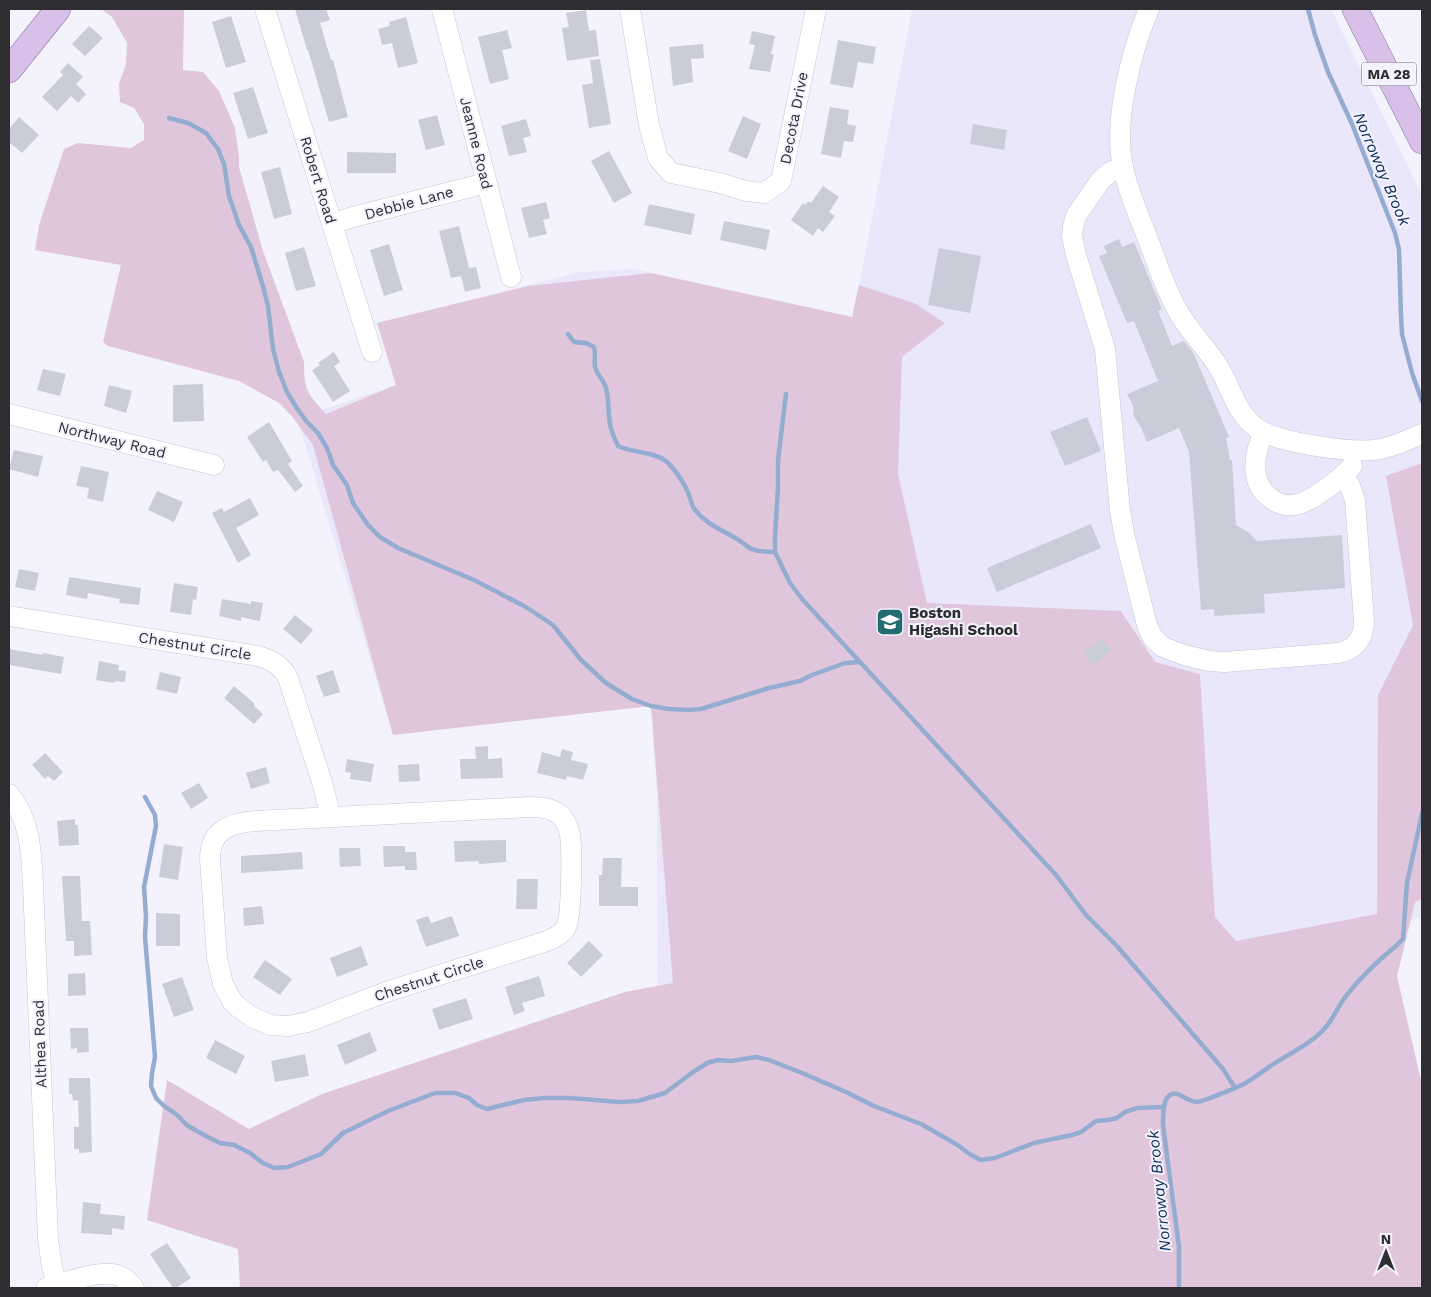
<svg xmlns="http://www.w3.org/2000/svg" width="1431" height="1297" font-family="'Work Sans',sans-serif">
<style>
.built{fill:#eae7fb}
.green{fill:#e0c6dc}
.lines{fill:none;stroke-linecap:round;stroke-linejoin:round}
.stream{stroke:#93acd0;stroke-width:4.5}
.building{fill:#cacdd9}
.minor-casing{stroke:#c6c4d1;stroke-width:21}
.major-casing{stroke:#8d71a0;stroke-width:26}
.minor{stroke:#fff;stroke-width:20}
.major{stroke:#d9c0e9;stroke-width:25}
.labels{text-anchor:middle;dominant-baseline:central;stroke-width:4;stroke-linejoin:round;paint-order:stroke}
.shield{fill:#f4f3fd;stroke:#69686f;stroke-width:1}
.shield-label{font-size:14px;font-weight:bold;fill:#2e2d32}
.street-label{font-size:15px;fill:#2e2d32;stroke:#f4f3fd}
.poi-label{font-size:15px;font-weight:bold;fill:#2e2d32;stroke:#f4f3fd;text-anchor:start}
.water-label{font-size:16px;font-style:italic;fill:#0a2c58;stroke:#f4f3fd}
</style>
<rect width="100%" height="100%" fill="#f4f3fd"/>
<polygon class="built" points="912,9 1331,9 1422,195 1422,917 886,1073 658,1288 657,796 651,706 393,735 297,418 396,385 377,323 580,272 634,269 853,317"/>
<path class="green" d="M101,9H184L183,70L203,72L219,91L235,128L239,157V167L263,251L304,362C304,390 307,393 326,414L396,385L377,323L528,286L651,273L852,317L859,285L914,303L945,323L902,357L898,474L927,603L1121,611L1155,662L1200,674L1215,917L1236,941L1377,914L1378,695L1413,625L1386,476L1422,463V899L1415,902L1397,976L1422,1085V1288H240L238,1249L147,1220L167,1080L249,1129L322,1094L625,992L673,983L651,706L393,735L313,445L291,415L279,403L239,381L108,346L103,342L121,265L35,250L39,225L64,149L78,143L131,148L144,140V124L134,108L120,102L119,84L126,64L127,43L112,17Z"/>
<g class="lines">
<g class="stream">
<polyline points="1308,9 1315,35 1328,72 1352,124 1395,233 1399,249 1401,316 1402,334 1412,373 1422,401"/>
<polyline points="169,118 188,123 206,133 218,149 224,164 229,196 239,225 251,247 264,290 268,306 273,349 279,372 287,392 298,410 307,422 318,433 327,448 333,465 347,485 353,503 368,525 380,537 398,548 474,580 526,607 553,625 581,660 606,683 632,699 651,706 669,709 688,710 701,709 769,688 800,681 812,675 845,663 860,662 1056,875 1086,915 1116,945 1223,1069 1235,1088"/>
<path d="M568,334L574,342L586,343L594,347C596,353 594,360 595,367C597,375 604,380 606,388C609,399 608,413 610,424C611,431 615,439 618,446C633,453 652,451 666,461C674,468 681,479 686,488C690,495 690,503 695,510C709,527 726,531 743,543C746,545 748,548 752,549C759,552 767,552 775,552L790,583L802,599L860,662"/>
<polyline points="775,552 775,536 778,488 778,460 786,394"/>
<polyline points="145,797 155,815 156,826 144,887 146,916 145,937 155,1057 152,1073 151,1086 156,1098 164,1106 177,1115 188,1126 206,1136 220,1143 234,1145 250,1153 263,1163 274,1168 288,1167 321,1154 343,1133 388,1111 435,1093 455,1093 469,1098 477,1105 487,1109 524,1100 544,1098 570,1098 619,1102 638,1101 665,1093 693,1072 707,1063 718,1060 731,1061 756,1057 769,1060 802,1073 846,1092 874,1106 921,1124 956,1144 971,1155 981,1160 995,1158 1034,1143 1072,1135 1081,1132 1096,1121 1108,1120 1117,1118 1125,1112 1137,1108 1164,1107"/>
<path d="M1179,1288V1247L1163,1125C1163,1114 1162,1088 1180,1095C1186,1098 1191,1102 1198,1102C1203,1101 1242,1086 1247,1082C1256,1077 1264,1070 1272,1065C1290,1053 1311,1044 1325,1028C1334,1018 1338,1006 1346,996C1361,976 1378,961 1397,945L1403,939L1407,883L1422,813"/>
</g>
</g>
<g class="building">
<polygon points="295,9 326,9 330,20 320,23 331,60 333,60 348,117 329,122 308,50 307,50"/>
<polygon points="586,10 589,31 596,30 599,56 567,61 562,28 569,27 566,13"/>
<polygon points="231,16 246,62 226,68 212,22"/>
<polygon points="406,17 418,63 398,68 392,43 382,45 378,29 390,26 389,22"/>
<polygon points="89,26 103,38 85,56 72,44"/>
<polygon points="507,30 512,48 502,50 509,79 490,84 478,37"/>
<polygon points="752,31 775,36 771,54 774,54 770,72 749,69 755,45 749,44"/>
<polygon points="838,40 876,47 873,64 858,62 853,88 830,84"/>
<polygon points="703,44 704,58 691,59 693,82 673,86 669,47"/>
<polygon points="600,59 611,124 589,128 582,85 593,83 590,60"/>
<polygon points="68,63 83,77 76,84 86,94 78,103 71,96 57,111 42,97 63,75 60,72"/>
<polygon points="253,87 268,133 248,139 233,93"/>
<polygon points="830,107 849,110 847,124 856,126 853,142 844,141 841,158 821,154"/>
<polygon points="437,115 445,145 426,150 418,120"/>
<polygon points="743,116 761,124 747,159 728,151"/>
<polygon points="19,117 39,135 22,153 9,142 9,129"/>
<polygon points="526,119 531,136 523,138 527,152 509,156 501,126"/>
<polygon points="973,124 1007,130 1004,150 970,144"/>
<polygon points="609,151 632,193 614,203 591,161"/>
<polygon points="347,152 396,153 396,173 347,173"/>
<polygon points="280,167 292,214 274,219 261,172"/>
<polygon points="823,186 839,197 829,212 835,216 823,232 818,228 813,236 791,220 803,203 806,205 808,201 811,203"/>
<polygon points="546,202 550,218 543,220 547,234 529,238 521,208"/>
<polygon points="649,204 695,214 691,235 644,225"/>
<polygon points="724,221 770,230 766,250 720,240"/>
<polygon points="459,226 469,268 476,267 481,288 465,292 461,276 451,278 439,231"/>
<polygon points="1119,239 1122,247 1134,242 1162,309 1158,311 1172,346 1184,341 1194,354 1229,437 1226,438 1230,460 1232,460 1236,525 1248,532 1257,541 1342,535 1345,588 1264,594 1265,613 1214,616 1214,609 1201,610 1189,452 1179,428 1147,442 1141,427 1134,417 1133,406 1127,394 1158,381 1134,321 1127,323 1099,256 1107,253 1104,246"/>
<polygon points="389,244 403,290 384,296 370,250"/>
<polygon points="304,247 316,286 296,291 285,253"/>
<polygon points="939,248 981,256 970,313 928,305"/>
<polygon points="334,352 340,362 334,366 350,391 333,402 312,370 320,365 318,363"/>
<polygon points="43,369 66,374 60,396 37,390"/>
<polygon points="203,384 204,421 173,422 173,385"/>
<polygon points="109,385 132,391 126,413 104,406"/>
<polygon points="1087,417 1101,451 1065,466 1050,432"/>
<polygon points="269,422 292,461 288,464 303,486 295,492 278,470 273,472 266,460 263,462 247,437"/>
<polygon points="14,450 43,456 38,477 9,469"/>
<polygon points="81,466 109,472 103,502 87,498 89,488 76,486"/>
<polygon points="157,491 183,502 174,522 148,510"/>
<polygon points="250,498 259,515 236,528 251,555 238,563 212,513 222,508 224,512"/>
<polygon points="1091,524 1101,548 997,592 987,568"/>
<polygon points="19,569 39,573 35,591 15,587"/>
<polygon points="69,577 141,588 139,605 119,603 120,599 88,593 87,599 66,595"/>
<polygon points="174,583 198,587 196,600 193,599 191,615 170,612"/>
<polygon points="222,599 251,604 251,601 263,603 260,621 241,617 241,621 219,616"/>
<polygon points="295,615 313,630 301,644 283,629"/>
<polygon points="1102,638 1111,650 1093,665 1083,653"/>
<polygon points="9,649 43,655 43,653 64,657 61,674 9,665"/>
<polygon points="99,661 119,665 118,670 126,671 125,682 115,681 115,683 96,680"/>
<polygon points="333,670 340,692 324,697 316,676"/>
<polygon points="160,672 181,677 177,694 156,689"/>
<polygon points="234,686 255,704 254,706 263,714 254,724 224,698"/>
<polygon points="488,746 488,759 502,758 503,778 461,779 460,759 476,759 475,747"/>
<polygon points="562,749 573,752 571,760 588,764 583,780 567,776 566,780 537,773 542,752 560,757"/>
<polygon points="45,753 63,772 54,781 48,776 45,779 32,765"/>
<polygon points="347,759 374,764 371,782 350,779 351,773 345,772"/>
<polygon points="419,764 420,781 399,782 398,765"/>
<polygon points="266,767 270,783 251,789 246,773"/>
<polygon points="199,783 208,798 191,809 181,793"/>
<polygon points="75,819 75,825 78,825 79,845 59,846 57,821"/>
<polygon points="506,840 506,862 479,864 478,861 455,862 454,841"/>
<polygon points="164,844 183,847 178,880 159,877"/>
<polygon points="383,846 405,846 405,852 416,852 417,870 405,870 405,866 384,867"/>
<polygon points="339,848 360,848 361,866 340,867"/>
<polygon points="302,852 303,869 241,873 241,856"/>
<polygon points="603,858 622,858 621,887 638,887 638,906 599,906 599,875 602,875"/>
<polygon points="62,876 80,876 82,921 90,921 92,955 74,956 74,941 66,941"/>
<polygon points="517,879 538,879 537,909 516,909"/>
<polygon points="262,906 264,924 244,926 243,908"/>
<polygon points="156,913 180,914 180,946 156,946"/>
<polygon points="428,916 431,923 452,916 459,936 426,947 416,920"/>
<polygon points="589,941 603,955 581,977 567,963"/>
<polygon points="361,946 368,965 337,977 330,958"/>
<polygon points="265,960 292,979 280,995 253,977"/>
<polygon points="85,973 86,995 68,996 68,974"/>
<polygon points="539,976 545,996 522,1003 525,1011 514,1015 505,987"/>
<polygon points="182,977 194,1010 174,1017 162,984"/>
<polygon points="466,998 473,1019 439,1030 432,1009"/>
<polygon points="70,1028 88,1028 89,1052 77,1053 77,1048 71,1049"/>
<polygon points="370,1032 377,1051 345,1065 337,1045"/>
<polygon points="215,1040 245,1056 236,1074 206,1058"/>
<polygon points="305,1054 309,1076 275,1082 271,1061"/>
<polygon points="69,1078 90,1078 92,1152 79,1153 79,1149 74,1149 74,1127 79,1127 78,1100 73,1101 72,1094 69,1094"/>
<polygon points="83,1202 101,1204 100,1214 125,1216 124,1230 112,1228 112,1235 81,1233"/>
<polygon points="167,1243 191,1278 176,1288 173,1288 150,1254"/>
</g>
<g class="lines">
<g class="minor-casing">
<g id="minor">
<polyline points="265,9 372,352"/>
<polyline points="442,9 511,277"/>
<polyline points="630,9 649,125 658,158 671,173 720,183 746,191 764,193 781,181 816,9"/>
<path d="M1149,9C1131,52 1113,121 1123,167C1128,193 1140,218 1149,242C1158,267 1167,292 1180,315C1191,332 1205,347 1216,363C1231,385 1235,414 1258,429C1280,443 1354,454 1380,449C1394,447 1409,439 1422,434"/>
<path d="M1123,167L1110,172L1100,181L1076,216L1073,227L1072,236L1076,255L1105,349L1120,511L1125,538L1147,625L1153,638L1163,647L1184,655L1209,661L1225,662L1338,653C1355,650 1364,638 1364,621L1355,500L1350,486L1343,476"/>
<polyline points="332,224 353,217 486,183"/>
<polyline points="9,414 214,465"/>
<path d="M1264,432C1254,453 1249,481 1269,497C1276,503 1285,506 1294,505C1310,503 1342,478 1352,466"/>
<path d="M9,616L258,656C272,660 281,665 288,678L322,782L328,806L329,817"/>
<path d="M9,794C31,822 31,851 33,884L48,1239L52,1267L57,1285"/>
<path d="M530,807C542,807 554,808 562,817C566,822 569,829 570,835C572,849 572,917 566,927C562,935 553,939 544,942L386,992L308,1022L288,1026L270,1025L252,1017L238,1007L232,1001L223,984L217,958L210,859C210,830 230,823 255,821Z"/>
<path d="M46,1288C65,1283 92,1272 112,1274C121,1275 129,1281 134,1288"/>
</g>
</g>
<g class="major-casing">
<g id="major">
<polyline points="1355,9 1422,141"/>
<polyline points="9,70 58,9"/>
</g>
</g>
<use href="#minor" class="minor"/>
<use href="#major" class="major"/>
</g>
<defs>
<g id="school-square" transform="scale(1.4375)"><rect x="-9" y="-9" width="18" height="18" rx="4" fill="#226d72" stroke="#f4f3fd"/><path d="M0-5L7-2L0 1L-7-2ZM-4 1L0 2.5L4 1V4Q0 6-4 4Z" fill="#fff"/></g>
</defs>
<g fill-rule="evenodd">
<use href="#school-square" x="890" y="622"/>
</g>
<g class="labels">
<rect class="shield" x="1361.5" y="62.5" width="55" height="23" rx="4"/>
<g class="shield-label">
<text x="1389" y="74">MA 28</text>
</g>
<g class="street-label">
<text transform="translate(794 118) rotate(-79)">Decota Drive</text>
<text transform="translate(476 143) rotate(76)">Jeanne Road</text>
<text transform="translate(318 180) rotate(73)">Robert Road</text>
<text transform="translate(409 203) rotate(-15)">Debbie Lane</text>
<text transform="translate(112 440) rotate(14)">Northway Road</text>
<text transform="translate(195 646) rotate(9)">Chestnut Circle</text>
<text transform="translate(429 979) rotate(-18)">Chestnut Circle</text>
<text transform="translate(40 1044) rotate(-92)">Althea Road</text>
</g>
<g class="poi-label">
<text x="909" y="613">Boston<tspan x="909" dy="17">Higashi School</tspan></text>
</g>
<g class="water-label">
<text transform="translate(1382 169) rotate(67)">Norroway Brook</text>
<text transform="translate(1159 1191) rotate(-96)">Norroway Brook</text>
</g>
</g>
<rect width="1431" height="1297" fill="none" stroke="#2e2d32" stroke-width="20"/>
<g transform="translate(1386 1252)" stroke="#f4f3fd" stroke-width="4" paint-order="stroke">
<path d="M0-4L9 19L0 12L-9 19Z" fill="#2e2d32"/>
<text y="-8" font-size="14" font-weight="bold" text-anchor="middle" fill="#2e2d32">N</text>
</g>
</svg>
